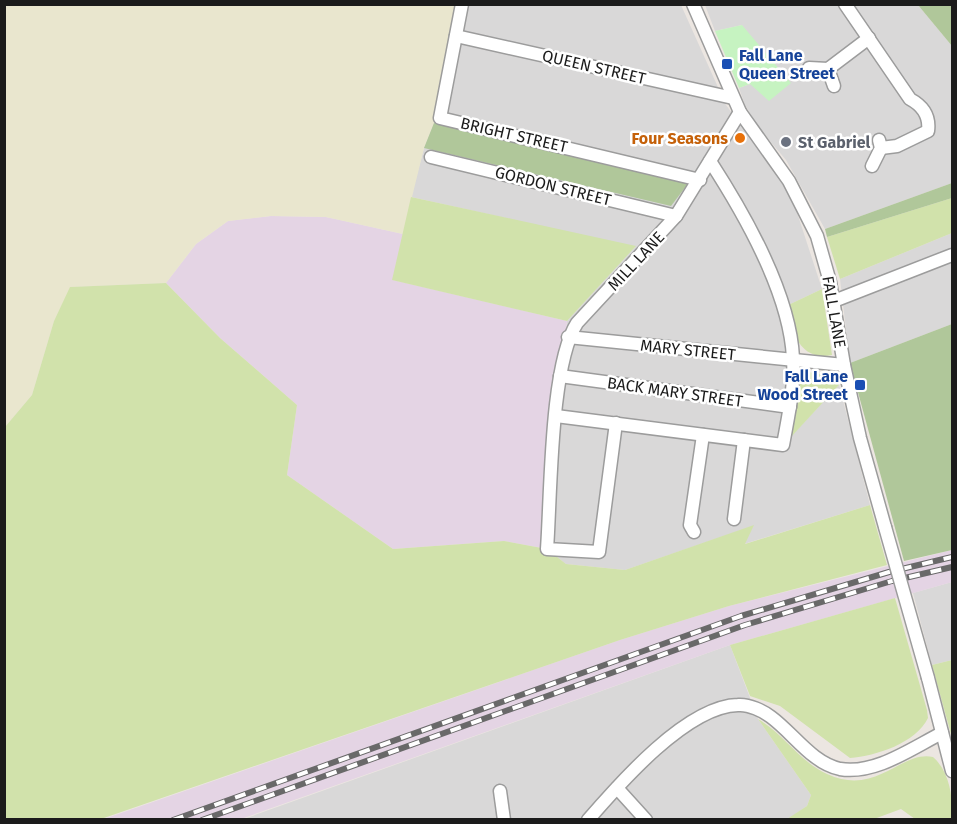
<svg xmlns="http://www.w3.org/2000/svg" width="957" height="824" font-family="'Fira Sans',sans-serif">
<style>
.residential{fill:#d9d8d8}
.industrial{fill:#e4d4e4}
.farmland{fill:#e9e6ce}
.grass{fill:#d1e2ab}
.forest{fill:#b0c79a}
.park{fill:#c6f3c1}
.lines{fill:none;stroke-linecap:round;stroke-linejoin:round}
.minor-casing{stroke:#9c9c9c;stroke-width:15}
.minor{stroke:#fff;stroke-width:12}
.rail-casing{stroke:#696969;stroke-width:6}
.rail{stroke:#fff;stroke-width:4;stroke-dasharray:11;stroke-linecap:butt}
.minor-bridge-casing{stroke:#9c9c9c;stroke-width:15;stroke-linecap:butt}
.minor-bridge{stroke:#fff;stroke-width:12}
.transit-dot{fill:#1a4fb4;stroke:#fff;stroke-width:2}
.food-dot{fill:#e8710a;stroke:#fff;stroke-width:2}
.worship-dot{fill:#6b7280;stroke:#fff;stroke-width:2}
.labels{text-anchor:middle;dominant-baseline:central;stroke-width:5;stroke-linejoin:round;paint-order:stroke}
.transit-label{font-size:16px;font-weight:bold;fill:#164399;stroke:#fff;text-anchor:start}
.street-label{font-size:16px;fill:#1b1b1b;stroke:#fff}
.food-label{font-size:16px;font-weight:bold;fill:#c56008;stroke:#fff;text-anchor:end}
.worship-label{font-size:16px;font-weight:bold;fill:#5b616d;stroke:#fff;text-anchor:start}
</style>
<rect width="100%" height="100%" fill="#ece6e1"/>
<g class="residential">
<polygon points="455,5 681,5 726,105 790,191 822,289 782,308 792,340 784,444 839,385 870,505 744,544 753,526 625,570 566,564 547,549 567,321 635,247 411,197 424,148 434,123"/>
<polygon points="705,5 918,5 952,46 952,183 825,229 786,160 759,128 745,105 739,88 750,84 742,25 715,31"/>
<polygon points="952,233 952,324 850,363 840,279"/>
<polygon points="952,582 952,660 932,665 913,593"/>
<polygon points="730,645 758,719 811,795 807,806 787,820 241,820"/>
</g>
<g class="industrial">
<polygon points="271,216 326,217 403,234 393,280 567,321 547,549 504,541 393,549 287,475 297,405 220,338 166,283 196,244 228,221"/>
<polygon points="952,550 952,582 730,645 241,819 101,820 620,640 729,606"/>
</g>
<polygon class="farmland" points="5,5 455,5 434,123 424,148 403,234 326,217 271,216 228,221 196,244 166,283 71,287 54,321 32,395 5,427"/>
<g class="grass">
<polygon points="411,197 636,246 567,321 392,280"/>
<polygon points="952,198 952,233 840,279 827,237"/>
<polygon points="166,283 220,338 297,405 287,475 393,549 504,541 547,549 566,564 625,570 754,525 745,544 870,505 887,565 729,606 620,640 101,819 5,820 5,427 32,395 54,321 70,287"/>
<path d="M822,289L832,355C800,362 792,331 784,307Z"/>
<polygon points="801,371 835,376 839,385 791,437 798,373"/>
<path d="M895,598L927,710L928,718C916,743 876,756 850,758L780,706L750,696L730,645Z"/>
<polygon points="952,660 952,738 932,665"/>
<path d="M758,719C784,734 800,762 827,774C877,797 901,750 933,757C950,772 953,798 952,819H915L901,809L874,819H787L807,806L811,795Z"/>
</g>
<g class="forest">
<polygon points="918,5 952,5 952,46"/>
<polygon points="434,123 685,179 687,185 671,206 424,148"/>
<polygon points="952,183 952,198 827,237 825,229"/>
<polygon points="952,324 952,550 904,561 850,363"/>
</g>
<polygon class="park" points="742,25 791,83 769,101 750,84 739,88 715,31"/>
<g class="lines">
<g class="minor-casing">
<g id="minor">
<polyline points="462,4 440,118 700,180"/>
<polyline points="693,4 740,112 789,181 817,236 830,282 844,365 860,438 885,527"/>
<path d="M845,4L910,99C923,106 930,116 928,131L897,146L881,148"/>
<polyline points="456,36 733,98"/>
<polyline points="809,68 828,69 869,38"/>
<polyline points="828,69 834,86"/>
<polyline points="431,157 676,216"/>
<polyline points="872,166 881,148 879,140"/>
<polyline points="834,301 952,255"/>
<polyline points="568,337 844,365"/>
<polyline points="560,376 790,407"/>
<path d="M556,416L783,445C788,417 795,387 793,358C790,293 745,215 710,161"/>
<path d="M616,423L599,552L547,549C551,495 550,365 577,323L676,216L740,112"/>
<polyline points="734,519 744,440"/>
<polyline points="694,532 690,525 703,435"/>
<polyline points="928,678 952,771"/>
<polyline points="617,788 646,820"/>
<polyline points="500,791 504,820"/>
<path d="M588,820C620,783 687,706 738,705C749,704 763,711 771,717C794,734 812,763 840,769C875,775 912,748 942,733"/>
</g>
</g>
<use href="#minor" class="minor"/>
<g class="rail-casing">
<g id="rail">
<polyline points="173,820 741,616 889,572 952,557"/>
<polyline points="202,820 745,625 892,581 952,567"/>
</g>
</g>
<use href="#rail" class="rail"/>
<g class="minor-bridge-casing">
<polyline id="minor-bridge" points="885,527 928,678"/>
</g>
<use href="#minor-bridge" class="minor-bridge"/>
</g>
<g class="transit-dot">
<rect x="721" y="58" width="12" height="12" rx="3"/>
<rect x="854" y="379" width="12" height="12" rx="3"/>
</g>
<circle class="food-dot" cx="740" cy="138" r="6"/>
<circle class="worship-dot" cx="786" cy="142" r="6"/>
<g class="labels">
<g class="transit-label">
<text x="739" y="55">Fall Lane<tspan x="739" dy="18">Queen Street</tspan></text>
<text x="848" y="376" text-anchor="end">Fall Lane<tspan x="848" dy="18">Wood Street</tspan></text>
</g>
<g class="street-label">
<text transform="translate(594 67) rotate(13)">QUEEN STREET</text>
<text transform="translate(514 135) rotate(13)">BRIGHT STREET</text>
<text transform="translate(553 186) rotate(14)">GORDON STREET</text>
<text transform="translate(636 261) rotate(-47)">MILL LANE</text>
<text transform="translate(834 312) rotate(80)">FALL LANE</text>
<text transform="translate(688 350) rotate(6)">MARY STREET</text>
<text transform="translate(675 392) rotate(8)">BACK MARY STREET</text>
</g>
<g class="food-label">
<text x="728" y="138">Four Seasons</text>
</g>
<g class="worship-label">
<text x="798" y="142">St Gabriel</text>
</g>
</g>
<rect width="957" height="824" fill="none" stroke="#1b1b1b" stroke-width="12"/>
</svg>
